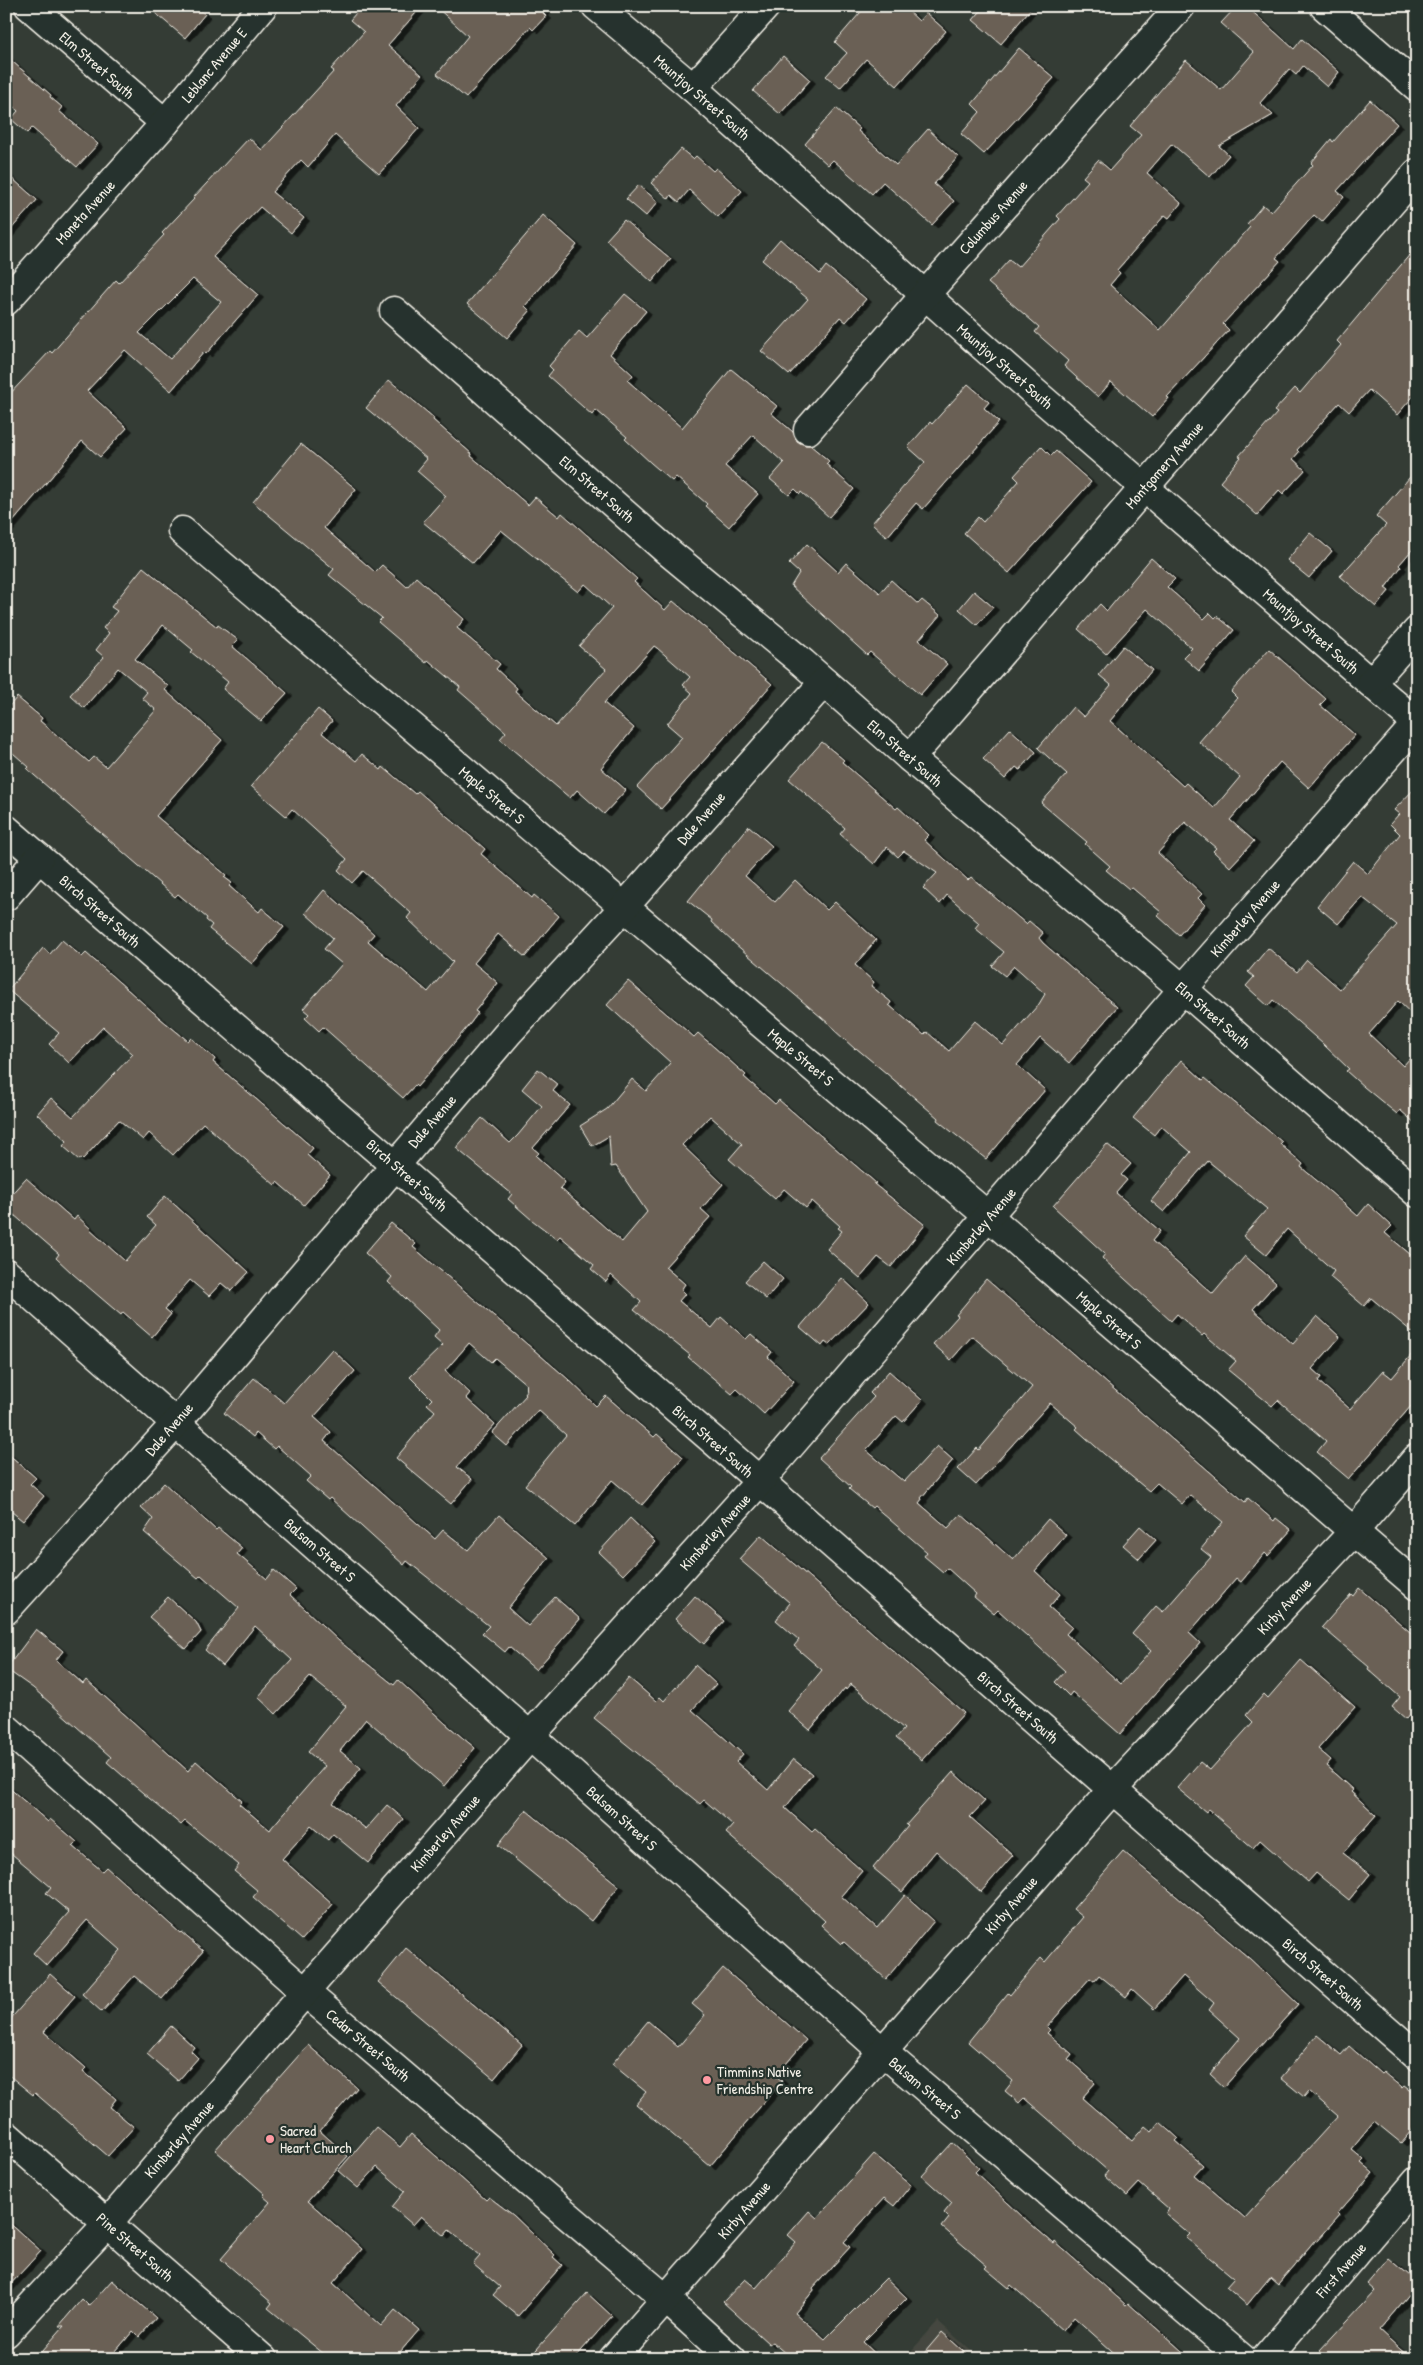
<svg xmlns="http://www.w3.org/2000/svg" width="1423" height="2365" font-family="'Patrick Hand',sans-serif">
<style>
.built{fill:#44473f}
.building{fill:#6b6055;stroke:#f4f1e8;fill-rule:evenodd;filter:url(#shadow)}
.lines{fill:none;stroke-linecap:round;stroke-linejoin:round}
.minor-casing{stroke:#f4f1e8;stroke-width:31}
.minor{stroke:#26332d;stroke-width:28}
.poi-dot{fill:#ff9aa2;stroke:#26332d;stroke-width:2}
.labels{text-anchor:middle;dominant-baseline:central;stroke-width:4.5;stroke-linejoin:round;paint-order:stroke}
.street-label{font-size:15px;fill:#f4f1e8;stroke:#26332d}
.poi-label{font-size:15px;fill:#f4f1e8;stroke:#26332d;text-anchor:start}
</style>
<defs>
<filter id="shadow"><feDropShadow dx="5.5" dy="3" stdDeviation="0" flood-color="#0009"/></filter>
</defs>
<rect width="100%" height="100%" fill="#343c35"/>
<filter id="ink" filterUnits="userSpaceOnUse"><feTurbulence type="fractalNoise" baseFrequency=".02" numOctaves="2"/><feDisplacementMap in="SourceGraphic" scale="10" xChannelSelector="R" yChannelSelector="G"/><feConvolveMatrix kernelMatrix="1 2 1 2 8 2 1 2 1" color-interpolation-filters="sRGB"/></filter>
<g filter="url(#ink)">
<polygon class="built" points="938,2321 980,2359 904,2359"/>
<g class="building">
<polygon points="147,6 195,6 205,14 185,38"/>
<path d="M362,6H422L388,45L422,75L396,106L419,128L379,174L335,135L308,167L301,160L272,192L304,218L291,233L260,207L213,257L258,295L206,354L204,352L171,391L125,350L87,391L127,428L100,457L82,441L6,530V398L50,351L52,353L116,280L119,283L164,235L162,233L194,199L193,198L249,138L262,150L334,71L331,69L364,32L350,20ZM193,279L221,302L170,359L139,333Z"/>
<polygon points="435,6 548,6 543,13 546,16 533,30 530,27 466,98 437,74 468,36"/>
<polygon points="866,6 903,6 919,21 926,13 946,31 897,86 866,59 840,88 826,76 847,53 835,42"/>
<polygon points="985,6 1033,6 1001,44 973,20"/>
<polygon points="1237,6 1246,6 1294,49 1302,39 1339,72 1327,87 1303,66 1296,75 1289,69 1260,103 1273,115 1219,146 1229,155 1210,177 1172,144 1147,173 1181,203 1169,218 1165,215 1117,270 1120,273 1110,285 1160,330 1250,227 1247,224 1263,205 1271,212 1313,165 1311,163 1331,139 1333,142 1370,100 1397,124 1337,191 1344,197 1322,222 1314,215 1276,258 1280,261 1223,324 1229,330 1167,397 1169,398 1152,417 1111,382 1098,397 1064,366 1068,361 1035,332 1039,327 988,283 1009,260 1018,267 1060,219 1057,216 1088,181 1083,177 1098,160 1110,170 1141,135 1130,126 1186,60 1221,90 1254,52 1221,23"/>
<polygon points="1019,48 1054,78 984,154 961,134 980,112 972,104"/>
<polygon points="6,56 51,95 50,97 62,107 59,111 98,144 77,167 32,128 27,133 11,119 18,111 6,100"/>
<polygon points="783,56 810,80 780,114 753,91"/>
<polygon points="836,108 860,129 858,131 896,165 928,129 958,157 934,184 954,201 932,225 883,182 872,194 833,160 828,165 805,144"/>
<polygon points="681,149 693,159 696,156 713,171 716,168 742,191 718,217 689,190 679,202 671,195 669,199 651,183"/>
<polygon points="6,173 37,200 6,235"/>
<polygon points="639,185 658,202 646,216 626,199"/>
<polygon points="543,215 577,245 525,306 530,311 507,338 467,304"/>
<polygon points="624,220 671,259 652,282 606,240"/>
<polygon points="780,239 820,274 826,266 866,299 846,322 840,317 789,375 761,351 808,299 762,260"/>
<polygon points="1417,246 1417,392 1397,415 1369,390 1349,412 1339,403 1297,450 1299,452 1293,459 1305,470 1283,494 1279,490 1257,515 1220,482 1241,457 1239,456 1277,413 1274,411 1295,388 1300,393 1341,345 1337,341"/>
<polygon points="625,294 646,311 610,354 633,375 628,381 682,428 731,369 777,406 771,413 793,432 797,441 805,445 810,445 829,461 826,464 854,489 829,517 801,492 800,494 795,489 789,495 770,479 784,463 753,435 725,466 758,494 729,527 705,506 707,504 676,477 672,481 651,463 625,439 627,437 596,410 592,415 548,376 553,370 549,366 579,331 587,338"/>
<polygon points="389,380 434,418 433,420 472,454 471,456 528,505 535,497 559,517 562,513 637,579 634,582 665,610 673,601 772,684 661,809 637,787 682,737 667,724 692,693 683,685 690,677 657,648 654,646 604,703 634,728 601,768 626,790 604,814 577,790 570,798 500,739 506,732 458,690 460,687 428,660 426,663 378,622 382,618 329,575 334,569 253,502 301,444 356,489 324,528 375,572 382,565 407,587 416,577 464,619 457,628 500,664 496,669 517,688 515,691 556,726 606,669 579,646 612,608 585,584 578,592 501,530 473,563 423,522 446,496 417,471 427,459 366,408"/>
<polygon points="968,384 989,402 984,408 999,422 923,509 916,503 887,537 872,523 925,462 908,447 930,422 932,424"/>
<polygon points="1041,446 1051,456 1056,451 1091,482 1009,573 964,533 978,517 983,522 1019,481 1014,476"/>
<polygon points="1417,469 1417,544 1399,565 1401,567 1385,588 1389,591 1376,607 1340,576 1386,525 1376,516"/>
<polygon points="1310,533 1332,551 1309,578 1287,560"/>
<polygon points="807,544 838,572 846,563 880,593 891,580 918,604 922,600 940,615 919,640 947,664 920,695 870,652 867,655 791,586 799,573 789,564"/>
<polygon points="1151,558 1175,579 1167,587 1204,619 1210,613 1215,618 1217,616 1234,630 1199,671 1183,657 1192,648 1147,609 1106,654 1078,629 1100,604 1107,611"/>
<polygon points="143,567 217,627 218,625 238,640 232,646 287,693 261,721 223,689 228,682 191,652 193,650 163,625 135,659 168,686 165,690 222,740 156,816 226,875 224,877 232,883 229,886 259,912 262,908 284,927 252,964 209,929 212,925 206,920 207,918 178,894 175,897 27,769 29,767 6,747 6,710 17,697 42,718 40,721 89,762 94,757 106,767 156,710 142,698 147,692 118,668 84,708 70,695 104,657 96,650 109,633 103,628 117,611 111,607"/>
<polygon points="974,591 993,607 977,625 959,609"/>
<polygon points="1123,646 1152,670 1110,721 1183,786 1186,783 1214,808 1240,777 1199,742 1237,698 1231,692 1269,649 1326,699 1320,705 1355,735 1309,788 1280,762 1230,820 1254,841 1230,867 1213,851 1216,848 1185,822 1158,853 1202,894 1198,898 1205,905 1179,935 1158,916 1161,912 1131,887 1129,889 1106,870 1110,866 1085,844 1087,842 1041,803 1067,774 1038,748 1073,707 1084,717 1111,685 1099,675"/>
<polygon points="318,709 332,721 322,733 356,761 362,754 381,770 383,767 415,794 418,791 485,849 481,854 532,898 534,895 559,916 525,957 498,934 474,963 498,983 475,1011 478,1013 469,1025 417,1087 415,1085 403,1098 323,1027 319,1031 305,1018 309,1014 303,1009 342,964 324,949 333,938 305,913 324,890 374,934 368,941 428,992 453,962 407,918 411,913 363,871 352,883 338,870 347,859 292,809 286,816 251,786"/>
<polygon points="1010,729 1036,752 1020,770 1016,767 1005,779 983,759"/>
<polygon points="822,742 844,760 842,762 896,809 898,807 929,835 924,840 968,880 971,877 1026,924 1029,921 1043,933 1039,938 1043,943 1117,1007 1069,1063 1040,1038 1017,1065 1045,1090 986,1159 937,1120 938,1118 886,1073 856,1048 855,1049 834,1030 835,1029 734,943 711,922 712,920 688,901 749,826 772,846 745,876 775,902 795,880 827,910 835,902 876,940 855,965 874,982 871,986 891,1002 889,1005 924,1035 927,1032 949,1051 975,1021 1003,1045 1039,1004 1045,994 1021,972 1014,966 1005,976 992,966 1004,952 975,928 979,923 947,895 940,904 923,888 937,873 904,851 898,857 887,847 874,864 840,834 845,828 789,779"/>
<polygon points="1417,786 1417,1019 1398,1001 1369,1034 1403,1066 1417,1050 1417,1125 1400,1110 1397,1114 1364,1087 1346,1071 1349,1069 1323,1044 1273,1000 1268,1006 1246,986 1254,977 1248,972 1268,948 1297,972 1307,960 1340,989 1397,925 1362,897 1338,924 1317,906 1353,861 1368,874 1400,834 1390,824 1399,814 1394,810"/>
<polygon points="62,940 82,957 86,953 161,1019 188,1041 191,1038 215,1059 213,1062 313,1148 307,1155 330,1175 304,1205 277,1182 275,1185 203,1123 173,1155 149,1133 143,1140 119,1120 83,1159 82,1158 79,1160 63,1146 67,1141 37,1114 51,1098 73,1117 133,1054 103,1027 69,1063 49,1044 59,1033 8,990 43,948 50,954"/>
<polygon points="628,981 694,1037 698,1033 746,1075 744,1077 775,1104 779,1100 876,1183 874,1184 925,1225 891,1267 878,1257 860,1278 827,1249 842,1231 838,1228 840,1226 812,1201 806,1208 784,1189 775,1199 729,1159 742,1144 710,1116 682,1145 723,1184 701,1209 710,1217 665,1267 685,1284 681,1290 685,1294 679,1301 712,1328 721,1317 746,1339 751,1334 772,1352 768,1357 794,1381 764,1414 737,1389 732,1394 688,1357 690,1355 634,1310 641,1302 611,1275 606,1282 591,1269 594,1265 560,1236 557,1239 532,1220 508,1199 512,1194 456,1148 482,1118 510,1143 518,1135 542,1106 522,1089 538,1069 558,1085 553,1091 570,1105 533,1148 539,1153 536,1156 565,1182 560,1188 622,1242 647,1212 616,1166 611,1167 609,1136 592,1146 580,1126 607,1109 632,1079 646,1091 671,1063 607,1005"/>
<polygon points="1181,1060 1203,1080 1205,1078 1282,1142 1280,1144 1303,1164 1301,1167 1358,1216 1368,1204 1392,1226 1385,1233 1417,1260 1417,1336 1371,1298 1364,1306 1330,1277 1334,1271 1287,1229 1266,1255 1243,1236 1267,1209 1208,1161 1164,1212 1151,1201 1191,1152 1161,1126 1154,1135 1133,1118"/>
<polygon points="1107,1144 1131,1164 1121,1175 1127,1180 1116,1193 1160,1231 1152,1241 1213,1294 1245,1256 1276,1283 1253,1309 1293,1344 1317,1316 1340,1337 1312,1369 1321,1377 1318,1381 1350,1409 1383,1371 1392,1378 1417,1348 1417,1399 1349,1479 1317,1452 1326,1441 1278,1400 1272,1406 1228,1370 1236,1361 1204,1334 1202,1336 1177,1314 1171,1321 1102,1258 1105,1254 1053,1206"/>
<polygon points="26,1178 74,1220 77,1216 91,1229 90,1230 125,1261 156,1225 147,1217 165,1196 249,1272 231,1291 221,1283 209,1296 190,1280 165,1309 171,1314 152,1337 123,1312 121,1315 73,1274 56,1258 59,1254 6,1208 6,1200"/>
<polygon points="391,1223 416,1244 413,1247 568,1379 596,1406 606,1396 654,1437 657,1434 683,1457 642,1505 612,1480 575,1526 525,1485 566,1435 538,1410 507,1446 492,1433 526,1395 524,1393 527,1389 525,1387 527,1385 495,1358 491,1362 469,1343 445,1371 470,1393 466,1398 495,1424 457,1467 472,1479 451,1504 396,1458 435,1411 427,1404 432,1399 410,1377 443,1345 434,1337 439,1330 388,1282 392,1277 365,1253"/>
<polygon points="763,1261 783,1279 766,1299 745,1281"/>
<polygon points="842,1278 869,1303 829,1345 825,1342 822,1346 800,1327"/>
<polygon points="986,1279 1245,1502 1248,1498 1274,1521 1276,1518 1291,1530 1268,1556 1265,1553 1241,1582 1236,1578 1189,1633 1200,1643 1120,1734 1072,1692 1069,1696 1055,1682 1065,1671 1027,1636 998,1610 994,1614 974,1597 976,1594 947,1568 943,1572 924,1556 927,1552 874,1506 872,1508 849,1489 851,1487 819,1458 874,1397 870,1393 889,1371 922,1400 903,1422 896,1416 866,1450 904,1482 937,1446 953,1460 921,1498 922,1499 919,1503 948,1528 961,1514 1013,1560 1048,1519 1066,1535 1035,1571 1060,1594 1049,1607 1072,1627 1066,1634 1121,1684 1151,1651 1132,1634 1156,1606 1163,1612 1211,1557 1201,1549 1223,1522 1190,1495 1182,1504 1157,1483 1149,1491 1104,1454 1076,1429 1078,1427 1050,1403 976,1485 958,1469 977,1448 979,1450 1032,1387 972,1336 951,1360 933,1344 958,1316 956,1315"/>
<polygon points="332,1349 355,1371 314,1417 331,1432 324,1441 435,1539 443,1530 468,1550 499,1515 549,1558 508,1608 528,1626 555,1597 580,1619 536,1670 509,1647 505,1652 482,1633 489,1626 407,1561 404,1565 330,1498 328,1500 306,1481 311,1476 277,1446 274,1449 256,1433 253,1437 224,1413 254,1378 284,1403"/>
<polygon points="6,1452 36,1478 30,1484 44,1496 23,1521 6,1507"/>
<polygon points="164,1483 216,1530 218,1528 242,1548 237,1554 267,1579 274,1570 296,1589 290,1595 339,1641 394,1685 398,1680 446,1724 475,1748 444,1786 366,1719 340,1751 361,1768 333,1803 366,1829 387,1805 404,1819 368,1863 333,1834 328,1840 311,1826 282,1859 333,1904 302,1940 253,1897 258,1891 234,1871 239,1865 185,1821 181,1825 130,1782 107,1762 111,1757 33,1688 6,1669 36,1629 63,1651 56,1660 83,1684 86,1680 188,1771 196,1761 242,1801 239,1804 270,1830 272,1827 325,1766 308,1752 346,1706 310,1677 276,1714 258,1697 292,1660 255,1626 223,1666 205,1650 239,1608 201,1575 198,1578 144,1532 153,1519 141,1508"/>
<polygon points="630,1518 655,1542 623,1575 599,1552"/>
<polygon points="1140,1526 1156,1540 1139,1559 1123,1545"/>
<polygon points="761,1535 964,1713 922,1760 896,1738 904,1729 851,1684 846,1690 845,1688 810,1730 788,1711 822,1670 794,1646 799,1640 776,1620 790,1603 739,1559"/>
<polygon points="1359,1588 1417,1638 1417,1712 1414,1710 1406,1719 1392,1707 1400,1697 1368,1669 1369,1667 1322,1627 1351,1594 1353,1596"/>
<polygon points="695,1596 724,1621 704,1644 675,1619"/>
<polygon points="168,1597 196,1622 201,1632 186,1649 149,1617"/>
<polygon points="1301,1660 1355,1707 1318,1749 1331,1760 1326,1766 1353,1790 1351,1792 1376,1815 1343,1853 1370,1874 1349,1900 1316,1873 1308,1882 1260,1840 1253,1848 1208,1809 1206,1812 1177,1788 1200,1762 1210,1770 1253,1722 1246,1715 1264,1694 1268,1698"/>
<polygon points="695,1665 716,1684 692,1710 743,1754 736,1762 768,1790 793,1759 812,1774 785,1808 812,1832 815,1829 862,1871 841,1896 877,1928 905,1895 934,1921 886,1979 844,1942 842,1944 821,1925 825,1921 800,1898 801,1897 726,1833 733,1825 704,1800 700,1804 594,1718 629,1678 656,1701 660,1697 664,1701"/>
<polygon points="953,1772 985,1801 970,1817 1013,1855 981,1892 936,1851 902,1892 873,1868 908,1826 906,1825"/>
<polygon points="6,1785 48,1822 50,1819 77,1842 73,1846 102,1871 106,1867 180,1933 181,1932 203,1951 162,1999 134,1976 102,2012 82,1994 121,1950 87,1920 47,1966 33,1953 69,1912 46,1893 51,1887 6,1849"/>
<polygon points="526,1810 619,1886 591,1921 498,1845"/>
<polygon points="1123,1851 1249,1958 1298,2004 1224,2087 1210,2074 1240,2038 1209,2010 1214,2003 1183,1976 1154,2009 1132,1989 1126,1997 1099,1975 1094,1981 1090,1978 1047,2027 1050,2030 1047,2033 1072,2054 1068,2059 1095,2083 1082,2098 1132,2141 1145,2126 1152,2132 1160,2122 1178,2138 1175,2141 1203,2165 1194,2175 1245,2218 1338,2116 1309,2091 1304,2097 1281,2078 1317,2035 1341,2055 1349,2046 1381,2074 1383,2072 1402,2088 1404,2086 1417,2096 1417,2124 1401,2143 1374,2121 1351,2149 1364,2160 1361,2163 1373,2173 1338,2213 1340,2215 1317,2241 1315,2240 1278,2284 1270,2277 1247,2305 1226,2287 1234,2278 1186,2238 1190,2234 1166,2214 1169,2209 1139,2183 1127,2196 1104,2176 1108,2171 1024,2098 1019,2103 1005,2091 1013,2081 968,2042 1008,1993 1010,1995 1041,1958 1045,1962 1083,1917 1073,1909"/>
<polygon points="406,1948 522,2045 494,2079 378,1982"/>
<polygon points="723,1968 806,2040 776,2076 782,2081 710,2166 636,2104 646,2092 612,2064 648,2021 678,2047 705,2015 692,2004"/>
<polygon points="50,1974 75,1996 44,2032 86,2068 83,2071 116,2099 110,2107 134,2127 108,2156 35,2093 33,2095 6,2073 6,2024"/>
<polygon points="171,2026 194,2047 191,2051 198,2058 178,2081 147,2054"/>
<polygon points="308,2045 357,2088 320,2131 348,2156 308,2201 362,2249 333,2283 381,2326 395,2310 419,2330 394,2359 330,2359 268,2308 272,2303 221,2259 270,2202 263,2196 265,2194 215,2150"/>
<polygon points="376,2127 400,2147 411,2134 486,2200 489,2197 513,2215 555,2255 553,2257 562,2265 518,2316 493,2295 500,2287 473,2264 480,2256 449,2230 444,2236 421,2216 413,2225 392,2207 405,2191 377,2167 358,2188 338,2171"/>
<polygon points="952,2143 979,2168 975,2172 1024,2218 1054,2244 1055,2242 1126,2305 1128,2303 1191,2359 1121,2359 1074,2317 1063,2331 1011,2285 1009,2288 985,2268 987,2266 942,2227 949,2218 944,2213 952,2203 922,2176"/>
<polygon points="874,2154 911,2185 894,2206 884,2198 844,2242 850,2247 813,2288 814,2290 795,2313 825,2339 886,2278 907,2298 863,2342 881,2359 792,2359 772,2342 769,2344 723,2302 745,2279 756,2288 796,2242 788,2235 809,2211 817,2218"/>
<polygon points="6,2220 41,2251 6,2289"/>
<polygon points="1389,2258 1417,2282 1417,2285 1379,2330 1411,2359 1329,2359 1320,2350 1375,2291 1367,2284"/>
<polygon points="112,2280 156,2318 139,2337 133,2331 109,2359 35,2359 64,2326 59,2326 82,2299 89,2306"/>
<polygon points="587,2293 612,2316 574,2359 528,2359"/>
<polygon points="942,2332 972,2359 919,2359"/>
</g>
<g class="lines">
<g class="minor-casing">
<g id="minor">
<polyline points="29,6 165,123"/>
<polyline points="596,6 693,88 1033,391 1417,723"/>
<polyline points="1324,6 1417,87"/>
<polyline points="693,88 766,6"/>
<polyline points="6,301 165,123 263,6"/>
<polyline points="394,311 666,550 803,663 910,758 1183,989 1417,1193"/>
<polyline points="808,430 925,295 1181,6"/>
<polyline points="182,531 989,1217 1417,1586"/>
<polyline points="1371,683 1417,631"/>
<polyline points="910,758 1417,173"/>
<polyline points="6,829 760,1481 1417,2056"/>
<polyline points="6,896 39,858"/>
<polyline points="6,1273 530,1736 882,2051 1243,2359"/>
<polyline points="6,1610 176,1423 509,1032 624,907 824,682"/>
<polyline points="6,1728 305,1992 666,2299 732,2359"/>
<polyline points="6,2135 263,2359"/>
<polyline points="6,2333 108,2223 305,1992 530,1736 760,1481 1183,989 1417,723"/>
<polyline points="613,2359 1112,1790 1354,1531 1417,1458"/>
<polyline points="1265,2359 1417,2181"/>
</g>
</g>
<use href="#minor" class="minor"/>
</g>
</g>
<g class="poi-dot">
<circle cx="707" cy="2080" r="5"/>
<circle cx="270" cy="2139" r="5"/>
</g>
<g class="labels">
<g class="street-label">
<text transform="translate(97 65) rotate(41)">Elm Street South</text>
<text transform="translate(214 65) rotate(-50)">Leblanc Avenue E</text>
<text transform="translate(702 97) rotate(41)">Mountjoy Street South</text>
<text transform="translate(85 212) rotate(-48)">Moneta Avenue</text>
<text transform="translate(993 217) rotate(-48)">Columbus Avenue</text>
<text transform="translate(1005 366) rotate(41)">Mountjoy Street South</text>
<text transform="translate(1164 465) rotate(-49)">Montgomery Avenue</text>
<text transform="translate(597 489) rotate(41)">Elm Street South</text>
<text transform="translate(1311 631) rotate(41)">Mountjoy Street South</text>
<text transform="translate(905 753) rotate(41)">Elm Street South</text>
<text transform="translate(492 795) rotate(40)">Maple Street S</text>
<text transform="translate(701 818) rotate(-49)">Dale Avenue</text>
<text transform="translate(100 911) rotate(41)">Birch Street South</text>
<text transform="translate(1245 918) rotate(-49)">Kimberley Avenue</text>
<text transform="translate(1213 1015) rotate(41)">Elm Street South</text>
<text transform="translate(801 1057) rotate(40)">Maple Street S</text>
<text transform="translate(432 1121) rotate(-49)">Dale Avenue</text>
<text transform="translate(407 1175) rotate(41)">Birch Street South</text>
<text transform="translate(981 1226) rotate(-49)">Kimberley Avenue</text>
<text transform="translate(1109 1320) rotate(41)">Maple Street S</text>
<text transform="translate(169 1429) rotate(-49)">Dale Avenue</text>
<text transform="translate(713 1441) rotate(41)">Birch Street South</text>
<text transform="translate(715 1532) rotate(-48)">Kimberley Avenue</text>
<text transform="translate(320 1550) rotate(41)">Balsam Street S</text>
<text transform="translate(1284 1606) rotate(-47)">Kirby Avenue</text>
<text transform="translate(1018 1707) rotate(41)">Birch Street South</text>
<text transform="translate(622 1818) rotate(42)">Balsam Street S</text>
<text transform="translate(445 1833) rotate(-49)">Kimberley Avenue</text>
<text transform="translate(1011 1905) rotate(-49)">Kirby Avenue</text>
<text transform="translate(1323 1974) rotate(41)">Birch Street South</text>
<text transform="translate(368 2045) rotate(40)">Cedar Street South</text>
<text transform="translate(925 2088) rotate(40)">Balsam Street S</text>
<text transform="translate(179 2139) rotate(-49)">Kimberley Avenue</text>
<text transform="translate(744 2210) rotate(-49)">Kirby Avenue</text>
<text transform="translate(135 2247) rotate(41)">Pine Street South</text>
<text transform="translate(1341 2270) rotate(-49)">First Avenue</text>
</g>
<g class="poi-label">
<text x="717" y="2071">Timmins Native<tspan x="717" dy="17">Friendship Centre</tspan></text>
<text x="280" y="2130">Sacred<tspan x="280" dy="17">Heart Church</tspan></text>
</g>
</g>
<rect width="1423" height="2365" fill="none" stroke="#26332d" stroke-width="25"/>
<rect x="12" y="12" width="1398" height="2340" fill="none" stroke="#f4f1e8" stroke-width="2" filter="url(#ink)"/>
</svg>
